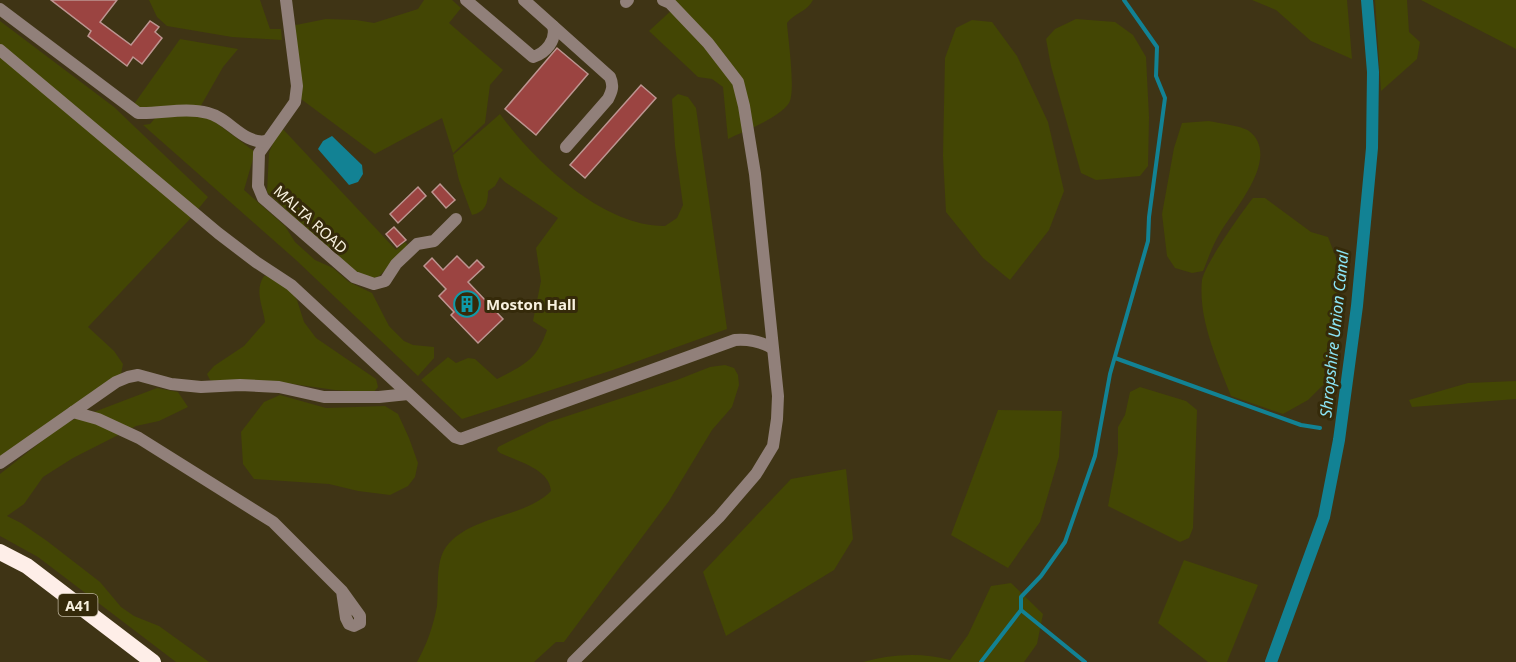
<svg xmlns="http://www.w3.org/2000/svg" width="1516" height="662" font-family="'Noto Sans',sans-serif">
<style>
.green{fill:#434604}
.water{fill:#128294}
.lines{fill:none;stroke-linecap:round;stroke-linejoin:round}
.stream{stroke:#128294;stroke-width:4}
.canal{stroke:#128294;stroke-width:12}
.building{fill:#9b4441;stroke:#bd9591;stroke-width:1.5}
.minor{stroke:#91807a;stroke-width:12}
.highway{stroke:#feeee8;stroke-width:16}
.labels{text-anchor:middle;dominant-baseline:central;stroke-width:6;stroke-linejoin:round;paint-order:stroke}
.shield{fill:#352a0a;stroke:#beb59f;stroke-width:1.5}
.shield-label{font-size:14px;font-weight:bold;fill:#f8f1df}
.street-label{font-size:15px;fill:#f8f1df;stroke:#352a0a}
.poi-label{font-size:15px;font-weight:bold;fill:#f8f1df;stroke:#352a0a;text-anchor:start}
.water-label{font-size:16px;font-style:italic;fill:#8ce5f6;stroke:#352a0a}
</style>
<rect width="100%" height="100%" fill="#3f3415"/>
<g class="green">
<polygon points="149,0 260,0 270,29 281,29 282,40 232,37 167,26 157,17"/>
<polygon points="424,0 452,0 461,8 449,23 503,70 490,85 485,123 453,153 442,118 375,154 301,99 291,26 326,19 356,20 374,23 418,9"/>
<path d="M671,0H813C807,12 794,13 787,23C788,39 796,92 789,103C779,118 745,131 728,139L723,87L712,79L698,77L649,31L674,8Z"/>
<polygon points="1252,0 1347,0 1352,59 1311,41 1276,10"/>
<polygon points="1375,0 1407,0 1409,32 1420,42 1417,59 1381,91"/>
<polygon points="1421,0 1516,0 1516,49"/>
<polygon points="1076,19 1115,22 1133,35 1146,57 1149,117 1148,166 1140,176 1096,180 1081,173 1051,66 1046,39 1055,29"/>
<polygon points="972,20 992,22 1017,56 1048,122 1064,191 1049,230 1010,280 983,258 946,212 943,156 945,58 956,28"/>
<polygon points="0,21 114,107 208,197 189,220 88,327 114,351 123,364 121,374 0,460"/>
<polygon points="180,39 238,49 223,67 199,109 146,111 132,107"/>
<path d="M678,94L688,97L696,108L727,329L613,370L462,419L421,380L448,357L456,363L468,358L475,359L497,379C524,365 537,360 547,330L533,321L541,281L536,248L558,218L505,182L500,177L495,186L488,191C488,204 485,212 472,215L459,180L453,155L500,114C534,161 603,227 665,226L677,218L683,205L675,146L672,99Z"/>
<polygon points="206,115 255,152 244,190 285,226 295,242 315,260 333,268 349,282 372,293 389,326 404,341 413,345 434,347 434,358 418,376 296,260 143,125 150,124 157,116"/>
<path d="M1209,121C1218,123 1242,126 1249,131C1282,157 1234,209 1220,233C1213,244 1208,259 1203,271L1192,273L1175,268L1167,256L1162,214L1174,148L1182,123Z"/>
<polygon points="280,126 396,250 405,242 407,244 406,250 379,276 372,279 350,269 267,192 269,153"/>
<path d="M1253,198H1265L1311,232L1328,237L1342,273L1326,382L1308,400L1283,414L1231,396C1217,360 1198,319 1202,280C1205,264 1241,213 1253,198Z"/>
<path d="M264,276H269L289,288L297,300L304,322L316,338L376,379L378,387L373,393L335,390L286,383H218L210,380L207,374L214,366L244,346L265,322C263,306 254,291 264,276Z"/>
<path d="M725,365L734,368L738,375L739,385L732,407L712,430L669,501L564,642H556L534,662H417C427,644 433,627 437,606C439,587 435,563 446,547C470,515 525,518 551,491C550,469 517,461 500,453L497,450L498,447L549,422L677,380L710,367Z"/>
<polygon points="1516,381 1516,399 1412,407 1409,400 1468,383"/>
<polygon points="1140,387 1186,401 1197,410 1193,528 1189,538 1180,542 1108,506 1118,453 1118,427 1125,415 1130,392"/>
<polygon points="157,388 178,392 188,407 159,421 136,426 73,458 43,477 24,504 7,516 21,523 47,541 100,582 121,607 134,616 159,626 209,662 176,662 38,557 0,536 0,474 65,423"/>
<polygon points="280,395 326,408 385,406 398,414 409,438 418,463 415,477 408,486 390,495 358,491 329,484 254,479 243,464 241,432 264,402"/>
<polygon points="998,410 1062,411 1059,457 1040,522 1008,568 951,535"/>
<polygon points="846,469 853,539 834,570 726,636 703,572 791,479"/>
<polygon points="1184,560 1258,585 1227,662 1208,662 1158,623"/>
<path d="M1011,583L1043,614L1037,644L1024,662H863C892,654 921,652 950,660L968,635L991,586Z"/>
</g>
<polygon class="water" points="332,136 362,165 363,174 358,182 349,185 318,149 323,141"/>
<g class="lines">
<g class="stream">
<polyline points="1115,358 1301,425 1320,428"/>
<polyline points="1021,610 1085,662"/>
<polyline points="981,662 1021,610 1021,597 1041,576 1065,542 1095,456 1110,374 1148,241 1149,217 1165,98 1156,76 1157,47 1124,0"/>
</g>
<polyline class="canal" points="1271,662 1324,517 1339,440 1357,306 1372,148 1373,72 1367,0"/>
</g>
<g class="building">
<polygon points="51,0 117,0 100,22 131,45 150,21 159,27 155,32 162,38 142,64 133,57 127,66 88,36 91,31"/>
<polygon points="557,48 588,74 536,135 505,109"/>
<polygon points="641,85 656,98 585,178 570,165"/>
<polygon points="440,184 455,200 446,208 432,192"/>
<polygon points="418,187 426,196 398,223 390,214"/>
<polygon points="394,227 406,240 397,247 386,234"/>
<polygon points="457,256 469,268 477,260 484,267 468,282 503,319 478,343 451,315 454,312 439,296 446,289 424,266 432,258 443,270"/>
</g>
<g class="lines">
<g class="minor">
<polyline points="286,0 297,86 295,102 259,153 258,186 263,198 354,277 374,284 385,281 396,264 417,244 434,241 456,219"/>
<path d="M466,0L533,57C546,53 557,40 553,26"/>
<path d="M524,0L610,77C614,86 612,91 608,99L566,147"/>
<polyline points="626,2 628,0"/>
<path d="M0,9L138,113C161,114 185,107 208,113C229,118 244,145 266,141"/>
<path d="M0,50L218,233L256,262L291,285L455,437L461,439L735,340C749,339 760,341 772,348"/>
<polyline points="73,412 98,419 139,438 273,522 342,591 360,616 360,623 354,626 349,624 346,618 342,591"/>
<polyline points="0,463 116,382 128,377 138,375 171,384 201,387 240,385 279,387 324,397 379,397 408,394"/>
<polyline points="573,662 719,517 756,474 773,446 777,419 778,396 755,174 744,106 738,82 708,43 670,3 663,0"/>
</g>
<polyline class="highway" points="0,552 27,566 153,662"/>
</g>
<defs>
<g id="building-ring" transform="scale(1.35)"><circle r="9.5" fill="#352a0a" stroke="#0f9aa8" stroke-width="1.5"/><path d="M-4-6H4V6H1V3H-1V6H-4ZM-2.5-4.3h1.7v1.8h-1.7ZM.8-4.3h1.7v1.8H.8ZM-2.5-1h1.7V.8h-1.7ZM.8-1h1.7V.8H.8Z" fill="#0f9aa8"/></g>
</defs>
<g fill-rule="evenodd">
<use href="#building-ring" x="467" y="304"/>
</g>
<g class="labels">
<rect class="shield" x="58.5" y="594" width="39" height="22" rx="4.5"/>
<g class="shield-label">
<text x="78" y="605">A41</text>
</g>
<g class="street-label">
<text transform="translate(311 219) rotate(42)">MALTA ROAD</text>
</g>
<g class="poi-label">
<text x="486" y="304">Moston Hall</text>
</g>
<g class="water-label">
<text transform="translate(1334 334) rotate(-84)">Shropshire Union Canal</text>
</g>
</g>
</svg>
